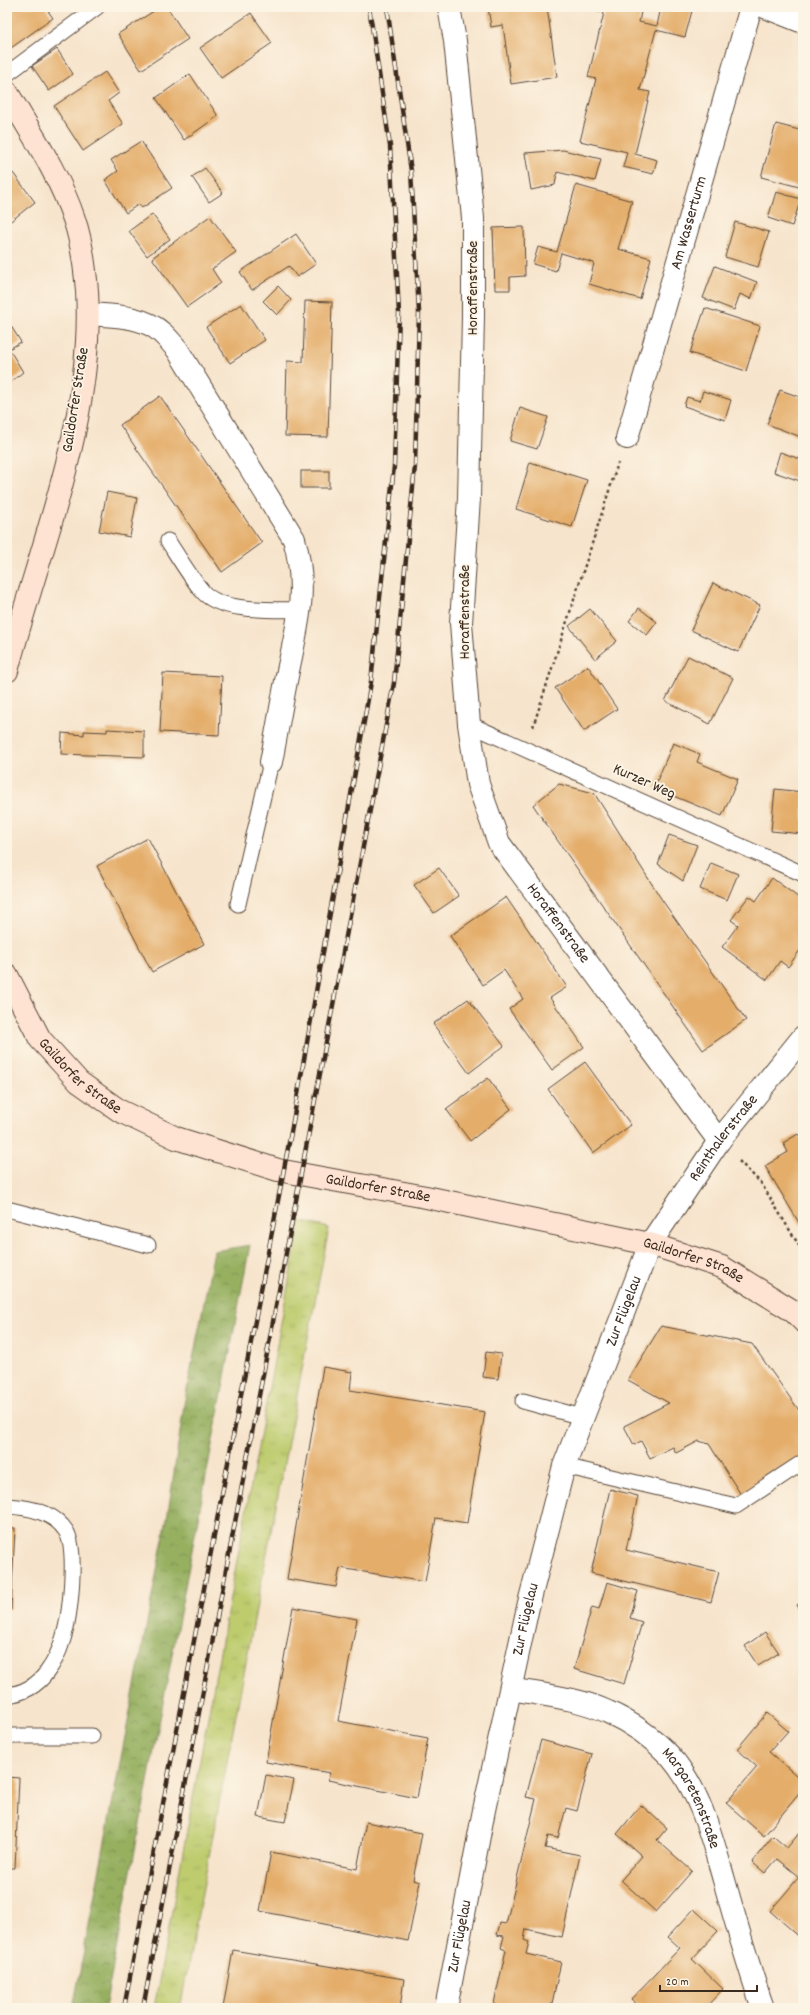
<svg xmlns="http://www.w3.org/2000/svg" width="810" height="2015" font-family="Dekko,sans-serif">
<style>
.grass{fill:url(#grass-tufts);stroke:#7c7b46}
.forest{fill:url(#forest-crowns);stroke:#686d40}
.building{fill:#e4ad6a}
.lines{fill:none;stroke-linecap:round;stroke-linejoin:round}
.service-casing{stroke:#574638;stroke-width:17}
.minor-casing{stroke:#574638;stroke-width:24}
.secondary-casing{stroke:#574638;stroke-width:24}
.path{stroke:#574638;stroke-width:2.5;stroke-dasharray:3 3;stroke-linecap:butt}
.service{stroke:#fff;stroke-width:15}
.minor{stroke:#fff;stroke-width:22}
.secondary{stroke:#fee3d2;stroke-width:22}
.rail-casing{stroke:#3b2a1e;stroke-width:4.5}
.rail{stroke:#fcf5e5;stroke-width:3;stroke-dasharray:9;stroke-linecap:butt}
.labels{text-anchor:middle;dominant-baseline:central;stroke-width:3.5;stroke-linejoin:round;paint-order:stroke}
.street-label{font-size:16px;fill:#3b2a1e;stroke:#fcf5e5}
</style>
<defs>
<pattern id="grass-tufts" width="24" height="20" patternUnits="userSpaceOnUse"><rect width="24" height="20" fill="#becc6e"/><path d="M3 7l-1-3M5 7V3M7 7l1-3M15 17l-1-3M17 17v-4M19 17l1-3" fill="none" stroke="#a4af5f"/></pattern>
<pattern id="forest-crowns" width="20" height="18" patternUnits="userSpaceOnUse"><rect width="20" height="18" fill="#96b061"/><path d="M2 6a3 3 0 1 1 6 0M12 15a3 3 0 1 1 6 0" fill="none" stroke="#7c8f4f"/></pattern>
</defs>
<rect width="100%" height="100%" fill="#fcf5e5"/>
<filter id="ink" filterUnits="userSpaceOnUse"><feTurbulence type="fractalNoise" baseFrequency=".025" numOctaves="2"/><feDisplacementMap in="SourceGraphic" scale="8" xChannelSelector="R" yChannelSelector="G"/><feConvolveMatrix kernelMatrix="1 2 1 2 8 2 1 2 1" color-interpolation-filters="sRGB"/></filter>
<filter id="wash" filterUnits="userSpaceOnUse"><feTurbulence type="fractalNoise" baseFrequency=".012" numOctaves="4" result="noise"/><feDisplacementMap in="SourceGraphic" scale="16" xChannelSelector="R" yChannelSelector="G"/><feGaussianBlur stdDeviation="0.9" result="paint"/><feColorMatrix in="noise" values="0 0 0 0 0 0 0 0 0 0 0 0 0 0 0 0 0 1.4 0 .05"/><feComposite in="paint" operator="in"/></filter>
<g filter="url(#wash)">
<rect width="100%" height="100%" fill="#f7e4cc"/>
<polygon class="grass" points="300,1221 329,1228 180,2008 154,2008"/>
<polygon class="forest" points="250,1245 105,2008 73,2008 168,1513 184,1405 214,1251"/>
<g id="blocks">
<g class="building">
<polygon points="7,7 45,7 53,18 11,48 7,42"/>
<polygon points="160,7 167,7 188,39 141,70 118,34"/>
<polygon points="488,7 547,7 557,77 511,84 503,25 491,27"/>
<polygon points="595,7 642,7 639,22 657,26 661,7 693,7 685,37 656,30 640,90 650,92 635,154 657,160 653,174 623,167 627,152 580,141 596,79 588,77 604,13 594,11"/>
<polygon points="251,13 272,43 221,78 200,48"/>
<polygon points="57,49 73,74 49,91 32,66"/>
<polygon points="105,72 119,93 108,101 123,124 83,151 54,106"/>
<polygon points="190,74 218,116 184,140 156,98"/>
<polygon points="776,124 803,131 803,188 761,177"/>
<polygon points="141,141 172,188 142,208 139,204 126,213 105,180 118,171 111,160"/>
<polygon points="563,150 601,159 595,181 557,172 555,185 531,190 525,153"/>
<polygon points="205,168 223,193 209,202 192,177"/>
<polygon points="13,173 35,202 7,224 7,177"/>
<polygon points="576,185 632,201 618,249 651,258 640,299 589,284 594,263 561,253 556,271 533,264 538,247 557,252"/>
<polygon points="776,192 801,199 792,226 768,218"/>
<polygon points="152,214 170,239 147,256 129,231"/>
<polygon points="210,216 236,252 212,269 221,283 187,307 152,258"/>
<polygon points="735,222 769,232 758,267 725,257"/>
<polygon points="524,227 525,276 510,277 510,290 495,290 493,228"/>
<polygon points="296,234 316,264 297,277 289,266 252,290 240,272"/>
<polygon points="715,266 757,282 751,299 740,294 734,310 703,298"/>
<polygon points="278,286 291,300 277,315 263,301"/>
<polygon points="305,301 332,302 328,437 285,436 287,361 303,362"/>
<polygon points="241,304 265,340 230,363 206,327"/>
<polygon points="705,308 760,326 746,371 690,353"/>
<polygon points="7,320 21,342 9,349 23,372 7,385"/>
<polygon points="780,390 803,398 803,432 801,437 767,424"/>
<polygon points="703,391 731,400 725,420 684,406 687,397 700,401"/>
<polygon points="160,396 262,543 222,572 120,425"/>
<polygon points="520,408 548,417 537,449 510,441"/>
<polygon points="780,452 803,460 803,482 774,472"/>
<polygon points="530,462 587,480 572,527 516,509"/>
<rect x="301" y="471" width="28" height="17"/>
<polygon points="107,492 137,498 130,537 99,531"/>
<polygon points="713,583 760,605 738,652 691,630"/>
<polygon points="639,608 657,622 647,635 629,621"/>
<polygon points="590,609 617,641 595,659 569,626"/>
<polygon points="688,656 733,678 710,724 665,701"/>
<polygon points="588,666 617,709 584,731 555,688"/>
<polygon points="163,673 222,676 219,735 160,732"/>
<polygon points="107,729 144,731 144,757 61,754 62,733 84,735 84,731 107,732"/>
<polygon points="673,743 700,754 697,762 738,779 722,816 654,788"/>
<polygon points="559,784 594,793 662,900 746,1020 703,1050 533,805"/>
<polygon points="775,789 803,792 803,834 771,831"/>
<polygon points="669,835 697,845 683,881 658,864"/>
<polygon points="148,838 204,944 152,972 97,866"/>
<polygon points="711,863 738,874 727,900 700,889"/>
<polygon points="439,868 459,896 434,913 414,885"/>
<polygon points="772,878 803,901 803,930 799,935 803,938 803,946 788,967 780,961 767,980 722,947 738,925 731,920 749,896 756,901"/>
<polygon points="506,897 567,987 550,998 584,1047 552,1070 509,1009 523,999 504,970 483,985 450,936"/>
<polygon points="468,999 504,1046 469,1073 433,1024"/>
<polygon points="585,1062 631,1125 593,1153 548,1089"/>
<polygon points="488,1078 511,1109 470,1141 446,1109"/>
<polygon points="798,1134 803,1142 803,1224 801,1226 765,1166 788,1152 783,1143"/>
<polygon points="661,1326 752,1344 803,1416 803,1457 743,1498 709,1444 699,1441 676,1453 673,1447 650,1458 641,1441 634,1445 624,1426 669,1403 628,1380"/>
<polygon points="486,1352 501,1354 498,1379 483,1377"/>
<polygon points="323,1367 352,1372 350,1390 485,1412 467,1523 436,1518 425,1582 340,1568 336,1587 287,1579"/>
<polygon points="610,1489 638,1496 626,1550 719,1572 711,1602 591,1573"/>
<polygon points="7,1528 15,1528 11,1610 7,1610"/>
<polygon points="607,1582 638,1591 630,1618 642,1622 624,1684 574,1669 592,1607 599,1609"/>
<polygon points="803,1601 803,1615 797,1605"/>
<polygon points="293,1607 357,1619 338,1721 428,1738 417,1798 328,1780 330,1773 266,1762"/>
<polygon points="765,1632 779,1653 758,1666 745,1646"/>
<polygon points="767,1713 788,1731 769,1752 803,1781 803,1789 764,1836 726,1803 757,1767 737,1749"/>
<polygon points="541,1740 592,1754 577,1811 566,1808 558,1838 548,1836 545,1848 580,1855 562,1937 526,1929 524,1940 529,1942 526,1954 561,1962 551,2008 493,2008 506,1950 501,1948 504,1936 497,1935 500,1923 506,1924 536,1799 526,1797"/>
<polygon points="266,1775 294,1780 285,1822 258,1817"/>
<polygon points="7,1777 19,1778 15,1868 7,1868"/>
<polygon points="641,1805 667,1828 657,1840 692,1871 656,1912 621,1880 642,1856 617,1834"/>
<polygon points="366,1822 422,1833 413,1880 420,1882 408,1941 260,1911 271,1852 357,1869"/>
<polygon points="801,1831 803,1832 803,1940 770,1911 799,1877 777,1859 765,1873 752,1862 773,1836 787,1848"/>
<polygon points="694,1909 718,1931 692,1959 723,1989 705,2008 641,2008 631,1999 680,1948 668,1937"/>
<polygon points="233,1950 404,1979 400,2008 223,2008"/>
</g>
</g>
</g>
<g filter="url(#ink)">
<use href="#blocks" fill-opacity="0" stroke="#574638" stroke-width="1"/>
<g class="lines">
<g class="service-casing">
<g id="service">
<polyline points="7,74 97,7"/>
<path d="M168,541C179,558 190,577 203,592C222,613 274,609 301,610"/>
<polyline points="469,724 803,874"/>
<polyline points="238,904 271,762"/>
<polyline points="7,1209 148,1245"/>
<polyline points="523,1401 582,1417"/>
<polyline points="564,1466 736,1506 803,1462"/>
<path d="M7,1506C28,1507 54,1512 66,1531C78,1550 70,1617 63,1639C60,1649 54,1663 47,1672C37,1686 24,1693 7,1695"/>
<polyline points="7,1736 92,1736"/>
</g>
</g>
<g class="minor-casing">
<g id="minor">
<path id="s1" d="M449,7L455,41L473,218V317L469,498L461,623L469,724L478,784L499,843L719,1141"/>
<polyline points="765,7 803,22"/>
<path d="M88,314C112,316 143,315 162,333C168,338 172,344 177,349L294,539C308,588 298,623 288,671C282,701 277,731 271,762"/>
<path id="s2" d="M627,438L751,7"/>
<path id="s3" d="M511,1689C543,1695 579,1698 608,1712C630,1722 653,1738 670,1756C700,1790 712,1838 724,1880C736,1923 748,1966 763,2008"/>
<path id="s4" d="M446,2008L484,1810L528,1607L564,1466L650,1244L719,1141L803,1037"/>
</g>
</g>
<g class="secondary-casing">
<g id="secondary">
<path d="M7,92C31,133 59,174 74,219C82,242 85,266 87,291C95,419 39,548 7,671"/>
<path id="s5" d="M7,975L40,1039L79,1082L120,1111L176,1138L278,1170L426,1197L650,1244L722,1267L793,1311L803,1321"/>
</g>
</g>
<g class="path">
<polyline points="533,727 618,463"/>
<polyline points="739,1161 761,1183 803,1252"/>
</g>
<use href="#service" class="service"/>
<use href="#minor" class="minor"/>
<use href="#secondary" class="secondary"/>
<g class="rail-casing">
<g id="rail">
<polyline points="124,2008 292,1127 371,682 394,466 399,313 390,146 369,7"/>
<polyline points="143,2008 394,683 415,466 419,312 411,171 387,7"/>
</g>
</g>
<use href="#rail" class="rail"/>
</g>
</g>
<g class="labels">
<g class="street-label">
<text stroke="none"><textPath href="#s2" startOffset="224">Am Wasserturm</textPath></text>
<text transform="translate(473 288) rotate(-90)">Horaffenstraße</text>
<text transform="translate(76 400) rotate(-81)">Gaildorfer Straße</text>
<text transform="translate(465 612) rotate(-90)">Horaffenstraße</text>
<text transform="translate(644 782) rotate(24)">Kurzer Weg</text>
<text stroke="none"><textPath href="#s1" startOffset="942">Horaffenstraße</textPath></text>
<text stroke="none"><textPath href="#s5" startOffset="127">Gaildorfer Straße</textPath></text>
<text stroke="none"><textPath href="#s4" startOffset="922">Reinthalerstraße</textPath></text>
<text stroke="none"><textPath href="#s5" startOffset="451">Gaildorfer Straße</textPath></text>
<text stroke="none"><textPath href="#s5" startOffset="775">Gaildorfer Straße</textPath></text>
<text stroke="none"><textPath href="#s4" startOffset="721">Zur Flügelau</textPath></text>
<text stroke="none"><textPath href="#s4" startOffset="397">Zur Flügelau</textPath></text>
<text stroke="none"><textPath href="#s3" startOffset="224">Margaretenstraße</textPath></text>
<text stroke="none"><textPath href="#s4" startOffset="73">Zur Flügelau</textPath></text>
</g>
</g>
<rect width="810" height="2015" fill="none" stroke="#fcf5e5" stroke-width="24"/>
<path d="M660 1985v6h97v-6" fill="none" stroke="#3b2a1e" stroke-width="2"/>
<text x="666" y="1985" font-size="12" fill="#3b2a1e" stroke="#fcf5e5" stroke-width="3" paint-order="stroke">20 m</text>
</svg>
